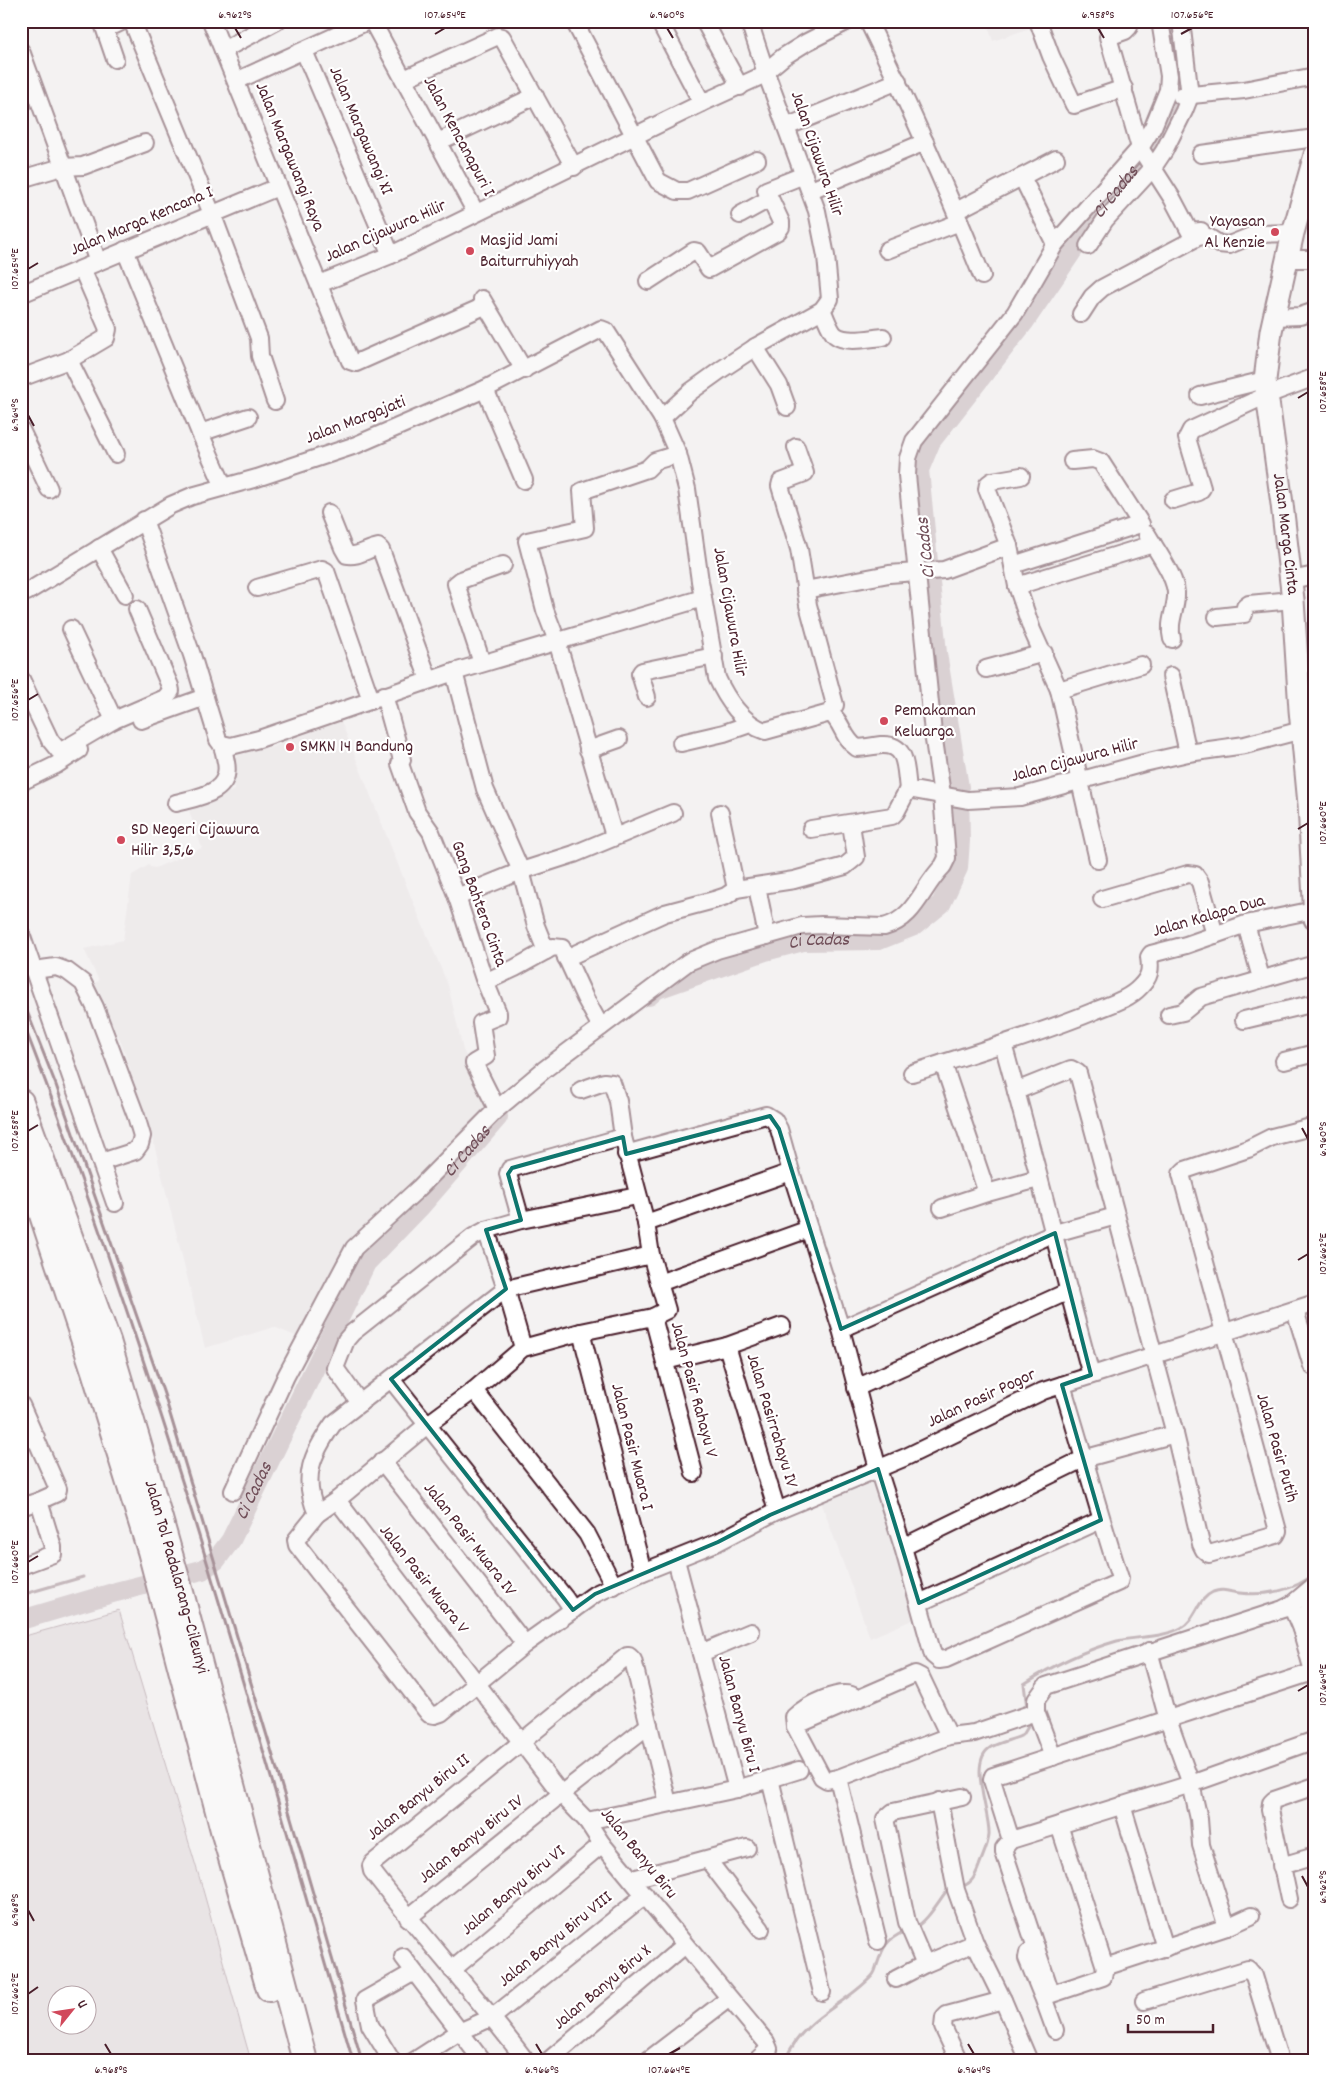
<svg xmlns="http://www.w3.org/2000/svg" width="1336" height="2082" font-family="Dekko,sans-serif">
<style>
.built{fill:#e7e2e3}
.green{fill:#dbd2d5;stroke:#927880;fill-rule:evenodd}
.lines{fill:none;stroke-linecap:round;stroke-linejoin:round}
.stream{stroke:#8d727a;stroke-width:3}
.river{stroke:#baa9ae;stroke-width:20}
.minor-casing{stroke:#4a1f2b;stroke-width:20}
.major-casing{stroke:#4a1f2b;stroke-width:25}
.highway-casing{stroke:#4a1f2b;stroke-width:28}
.minor{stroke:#fff;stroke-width:16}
.major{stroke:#fff;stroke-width:21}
.highway{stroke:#fff;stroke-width:24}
.rail{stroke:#4a1f2b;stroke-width:3}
.marked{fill:none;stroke:#0f766e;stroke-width:4;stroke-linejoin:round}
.ticks{fill:none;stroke:#4a1f2b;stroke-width:2}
.poi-dot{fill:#d1495b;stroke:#fff;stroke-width:2}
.labels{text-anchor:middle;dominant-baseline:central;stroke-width:4.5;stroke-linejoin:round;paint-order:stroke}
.street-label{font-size:18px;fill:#4a1f2b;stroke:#fff}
.poi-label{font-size:18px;fill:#4a1f2b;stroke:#fff;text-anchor:start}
.water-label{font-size:19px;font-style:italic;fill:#714f59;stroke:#fff}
.neatline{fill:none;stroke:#4a1f2b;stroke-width:2}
.ticks-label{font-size:12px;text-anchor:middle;fill:#4a1f2b}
</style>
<rect width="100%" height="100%" fill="#f4f2f2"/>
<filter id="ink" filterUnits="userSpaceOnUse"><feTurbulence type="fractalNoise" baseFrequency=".02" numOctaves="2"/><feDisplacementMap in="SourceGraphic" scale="10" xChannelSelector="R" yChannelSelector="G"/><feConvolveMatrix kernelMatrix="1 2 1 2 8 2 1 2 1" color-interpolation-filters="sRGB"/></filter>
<g filter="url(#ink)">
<g class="built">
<polygon points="986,21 1042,21 1042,24 993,41"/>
<polygon points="341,721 411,897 448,985 463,1050 489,1103 387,1207 302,1339 274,1327 205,1348 152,1136 121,1042 92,984 99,981 84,949 123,940 132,875 149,865 150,867 155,868 202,848 189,811 234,790 232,758 258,748 269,748"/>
<polygon points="875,1476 917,1618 870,1638 819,1496"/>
</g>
<path class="green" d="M119,1610L201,1883L251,2061H21V1637ZM58,1994H88V2024H58Z"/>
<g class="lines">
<g class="stream">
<polyline points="21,1595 83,1577"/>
<path d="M1027,1708L1024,1684C1055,1664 1082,1651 1117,1641C1138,1636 1162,1638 1181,1628C1196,1620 1197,1599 1213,1592C1223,1588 1230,1592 1239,1593C1265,1596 1295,1591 1315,1573"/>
<path d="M959,1887C971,1885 975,1877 979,1866C982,1857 989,1844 989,1834C990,1812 967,1761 991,1747C997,1743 1015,1739 1023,1735L1029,1725L1028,1720"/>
<path d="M915,1927C927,1922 939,1900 948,1889H951"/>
<path d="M787,2061L786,2058C805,2016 843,2007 872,1976C875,1973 876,1969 877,1965C883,1947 886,1940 905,1931"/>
</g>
<g class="river">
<path id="s1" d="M649,996L657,989L765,951L803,941L879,940L914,926L941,904L958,868L960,840L959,787L937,653L919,470L931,441L1025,321L1088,228L1141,162L1182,101L1181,90"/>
<path id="s2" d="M21,1620L116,1592L202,1570L216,1560L231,1540L366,1263L421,1206L498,1117"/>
</g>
<g class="minor-casing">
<g id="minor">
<polyline points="102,21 115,59"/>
<polyline points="132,21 215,221 259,338 260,356 275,401"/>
<polyline points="211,21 350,361 356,363 480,308"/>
<polyline points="372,21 476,213"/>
<polyline points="574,21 658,181 677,191 688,191 757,160"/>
<polyline points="659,21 702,103"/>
<polyline points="704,21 740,87"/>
<path d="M749,21L766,73L817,211L826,256L830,299L822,310L757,346L722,369L690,392L662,418L678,454L687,489L700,581L717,678C726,698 743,724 765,731L830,713C843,722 842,738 857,748C865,748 873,746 881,745C908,743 905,769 908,789L968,800L1020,797L1144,763L1188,753L1245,745L1302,730"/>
<path d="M868,21C909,105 947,189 982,276"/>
<polyline points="1038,21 1051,56 1074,105 1124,88"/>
<polyline points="1105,21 1111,36 1108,37 1140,148 1172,198 1190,232 1201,231"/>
<polyline points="115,25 123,21"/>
<polyline points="1111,36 1125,31 1129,27"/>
<polyline points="223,50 277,21"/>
<polyline points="21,51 98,262"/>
<polyline points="304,51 391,255"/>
<polyline points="404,79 498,36 502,37 574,167"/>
<polyline points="236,81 368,21"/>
<polyline points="1181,96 1244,90 1315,76"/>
<polyline points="786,127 898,81"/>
<polyline points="438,142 535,96"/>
<polyline points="1201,154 1315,138"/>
<polyline points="1022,177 1055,244"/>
<polyline points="21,179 62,167 83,166 145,143"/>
<polyline points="811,190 925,142"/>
<polyline points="956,211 1056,159"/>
<polyline points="740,215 769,199"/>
<polyline points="1088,246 1105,220 1152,169 1164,151 1184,111 1190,96 1181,21"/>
<polyline points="125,250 200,433 224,487"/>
<polyline points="887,250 960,222"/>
<polyline points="1287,259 1315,259"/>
<polyline points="648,281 694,251 698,252 709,269 778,231 781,227 781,222 766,190 804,175"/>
<polyline points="319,284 391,255 702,103 759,77 783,57 807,42 848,21"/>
<polyline points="21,294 278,187"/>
<polyline points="482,299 524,370"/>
<path d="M822,310C826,317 829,329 835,335C846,344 870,338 883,337"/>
<polyline points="1081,314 1092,297 1102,288 1200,236 1208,237 1219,244 1229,245 1256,234 1293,233"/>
<polyline points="1274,317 1300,316 1315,311"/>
<polyline points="755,347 779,385 787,407"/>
<polyline points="69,360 116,454"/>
<polyline points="21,378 69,360 106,338 108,329 82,269"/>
<polyline points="485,389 524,480"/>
<polyline points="1200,396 1265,380"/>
<polyline points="21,430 49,489"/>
<polyline points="200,433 248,417"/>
<polyline points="796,447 805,473 781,482 780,486 799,549 808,605 835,705 830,713"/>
<polyline points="1021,476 992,481 988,484 987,489 1009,546 1017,586 1032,630 1059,690 1098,860"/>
<polyline points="1173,500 1199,492 1202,488 1187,438 1191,430 1267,395 1315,377"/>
<path d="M329,513L343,548L347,555C358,557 367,549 378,547L381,550L429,680"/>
<path d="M144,520L192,655L218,740C224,746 224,754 226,762C232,793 199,797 176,803"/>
<path d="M1147,534C1156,550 1178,579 1176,597C1175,612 1168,623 1172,639"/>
<polyline points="99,548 125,595"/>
<polyline points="1013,565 1141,524 1101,462 1093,459 1072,461"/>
<polyline points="1291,580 1315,575"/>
<polyline points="1017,586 1153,544"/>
<polyline points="257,588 322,569 326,571 371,700"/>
<polyline points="805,590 889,574 944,570 1009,546"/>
<polyline points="27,592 171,505 192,496 257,478 356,445 485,389 601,329 606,331 662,418"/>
<polyline points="1217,617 1244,614 1245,607 1249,604 1293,600"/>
<polyline points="71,629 114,720"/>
<polyline points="482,663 456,584 461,580 503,565"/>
<polyline points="986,669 1044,653"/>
<polyline points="454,672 485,789 521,871 536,926 546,951"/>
<polyline points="1171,676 1188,753"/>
<polyline points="21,679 50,740 59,751 63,750 114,720 165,698 171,691 170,686 137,609"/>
<polyline points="1059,690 1141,665"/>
<polyline points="384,695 402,760 400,764 417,812 431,832 457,897 484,979 498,1013 498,1016 481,1023 486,1056 474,1063 497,1109"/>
<polyline points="647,697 640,674 642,671 714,656"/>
<polyline points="141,720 205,697"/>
<polyline points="681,743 724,733 750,724"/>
<polyline points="222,744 231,746 259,739 454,672 703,598"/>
<polyline points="588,750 619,739"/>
<polyline points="21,782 56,765 79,750"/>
<polyline points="720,813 736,889"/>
<polyline points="811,829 892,816 896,812 908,789"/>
<polyline points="614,836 557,641 545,610 527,541 585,528 582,491 647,469 655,461 678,454"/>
<polyline points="757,887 767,936"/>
<polyline points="457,897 521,871 574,854 673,813"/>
<polyline points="1102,899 1188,874 1195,875 1200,882 1215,935"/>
<polyline points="1246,924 1261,978"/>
<polyline points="21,934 115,1203"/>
<polyline points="566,958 665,913 714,900 726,896 736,889 794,880 845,866 856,857 851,824"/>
<polyline points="34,970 56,967 67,971 83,983 95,1007 136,1116 142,1136 140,1144 135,1151 101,1162"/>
<polyline points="485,982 515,968 553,947 562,948 585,998 601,1027"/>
<polyline points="1169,1015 1183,1012 1201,997 1315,964"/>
<polyline points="1244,1020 1315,1003"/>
<path d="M1003,1044C1034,1154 1061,1265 1091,1375"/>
<polyline points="1284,1061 1315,1053"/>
<polyline points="943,1063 987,1193"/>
<path d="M912,1073C973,1053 1034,1036 1092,1012C1108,1005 1128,1000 1140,987C1150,977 1151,970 1149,957L1151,954L1186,945L1246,924L1314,910"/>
<polyline points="581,1090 604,1082 612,1083 618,1101 623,1137"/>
<polyline points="1016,1091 1071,1069 1078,1073 1175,1434 1201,1544 1204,1550 1209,1554 1276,1535 1278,1531 1181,1174 1185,1170 1248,1149 1272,1137 1315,1126"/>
<polyline points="626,1154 766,1115 774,1120 779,1129 791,1172 841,1329 878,1469 903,1547"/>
<polyline points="942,1208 987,1193 1038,1179"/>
<polyline points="521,1220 508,1174 510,1169 623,1137 646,1223 651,1255 667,1310 653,1317 581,1332 523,1348 474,1390 428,1424 337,1500 317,1514 296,1540 297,1545 429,1714 435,1715 441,1713 525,1644 595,1594 643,1572 718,1542 777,1511 906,1457 1043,1391 1315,1303"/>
<polyline points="646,1223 791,1172"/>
<polyline points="486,1230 506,1289 523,1348"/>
<polyline points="659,1283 809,1229"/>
<polyline points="1295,1310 1312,1366"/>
<polyline points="653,1317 694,1473"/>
<polyline points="841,1329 1055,1233 1116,1216"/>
<polyline points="581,1332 643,1572"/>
<polyline points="727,1346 782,1326"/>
<polyline points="665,1361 727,1346 777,1511"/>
<polyline points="391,1379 565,1598 573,1610"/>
<path d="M1062,1385C1082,1449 1099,1514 1120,1578L1119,1582L946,1659L939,1660L933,1655L903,1547L1083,1459L1175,1434"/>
<polyline points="856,1388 1069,1291"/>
<polyline points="474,1390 587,1534 614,1586"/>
<polyline points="360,1403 335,1368 346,1340 352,1333 473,1237 486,1230 521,1220 637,1196"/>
<polyline points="21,1405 58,1489 57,1493 39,1501 53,1547 53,1554 21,1566"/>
<polyline points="21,1442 36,1437"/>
<polyline points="382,1461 525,1644"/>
<path d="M233,1491L286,1376L354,1248L419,1188L496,1110L545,1069L688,962L717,950L802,926L822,925L884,927C916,918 921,888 943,866L947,858L942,795L933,733L907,475L908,458L914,441L1015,313L1055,244L1140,148L1153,127L1168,90L1169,76L1160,21"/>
<polyline points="337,1500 561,1794 587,1821 602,1844 766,2042 769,2049 756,2061"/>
<polyline points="21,1507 39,1501"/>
<path d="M317,1514C301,1477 312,1454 333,1424L506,1289L651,1255"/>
<polyline points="676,1560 737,1789"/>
<polyline points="919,1603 1101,1520"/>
<polyline points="1291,1605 1301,1629 1315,1678"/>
<polyline points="1301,1629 1315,1594"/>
<polyline points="1149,1651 1168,1720 1191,1784 1199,1819 1201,1845 1227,1927"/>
<polyline points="701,1653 751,1632"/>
<path d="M795,1726L794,1717C805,1706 841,1687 855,1697"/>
<polyline points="949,1736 921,1677 915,1674 795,1726 822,1777 827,1780 838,1778 949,1736 974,1733 1036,1712"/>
<polyline points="1053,1757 1036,1712 1036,1700 1046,1686 1283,1609 1291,1605 1315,1585"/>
<polyline points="838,1778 878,1941"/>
<polyline points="770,1779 799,1770"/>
<polyline points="962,1797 893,1812 885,1819 907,1922 925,1964 975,1943 1003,2000 1029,2061"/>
<polyline points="939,1801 956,1890 975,1943"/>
<polyline points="1122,1805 1165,1948"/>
<polyline points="587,1821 737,1789 770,1779 822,1992"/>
<polyline points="1059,1825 1105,1967"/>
<polyline points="1011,1840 992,1780 993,1776 1313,1672"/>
<polyline points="708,1860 761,1929"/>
<polyline points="1281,1866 1315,1856"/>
<polyline points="633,1879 747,1848"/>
<polyline points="1289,1899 1270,1810 1271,1803 1274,1800 1315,1786"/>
<polyline points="408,1918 561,1794 649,1725"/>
<polyline points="1036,1947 1028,1953 1027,1958 1042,1995"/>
<polyline points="403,1957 480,2058"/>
<polyline points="452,1970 602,1844"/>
<polyline points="896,1979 925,1964"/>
<polyline points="1051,1993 1004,1852 1004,1848 1011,1840 1191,1784 1315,1740"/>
<polyline points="1144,2001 1248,1969 1254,1976 1280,2061"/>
<polyline points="1055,2030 1043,1997 1103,1977 1105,1967 1227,1927 1251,1916"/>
<polyline points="392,2061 370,2025 365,2000 414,1972"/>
<polyline points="414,2061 459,2032 493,2017 645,1895"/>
<path d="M526,2061C477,1996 422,1936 372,1871L371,1866L373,1863L627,1656H629L633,1660L668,1803"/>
<polyline points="548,2061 685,1945"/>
<polyline points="647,2061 728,1999"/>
<polyline points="959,2061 943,2027 944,2018 947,2015 1003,2000"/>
</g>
</g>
<g class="major-casing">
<g id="major">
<path id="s3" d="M1315,155L1293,233L1271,331L1265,380L1282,504L1293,600L1300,710L1309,804L1315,919"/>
</g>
</g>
<g class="highway-casing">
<g id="highway">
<path id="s4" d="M21,1102L108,1341L139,1445L182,1596L305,2061"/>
<polyline points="21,1152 94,1371 150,1551 224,1834 269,1989"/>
</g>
</g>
<use href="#minor" class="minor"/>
<use href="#major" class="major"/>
<use href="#highway" class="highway"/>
<g class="rail">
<polyline points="21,996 56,1085 164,1394 270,1746 362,2061"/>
<path d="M21,1018C154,1358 252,1711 353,2061"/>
</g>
</g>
</g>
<path d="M0 0H1336V2082H0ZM770,1116L779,1129L841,1329L1055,1233L1091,1375L1062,1385L1101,1520L919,1603L878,1469L770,1515L718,1542L595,1594L573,1610L391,1379L506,1289L486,1230L521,1220L508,1174L512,1168L623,1137L626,1154Z" fill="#f4f2f2" fill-opacity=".55" fill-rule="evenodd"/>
<path class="marked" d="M770,1116L779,1129L841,1329L1055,1233L1091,1375L1062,1385L1101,1520L919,1603L878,1469L770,1515L718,1542L595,1594L573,1610L391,1379L506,1289L486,1230L521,1220L508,1174L512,1168L623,1137L626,1154Z"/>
<path class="ticks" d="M235,28L241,38M667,28L673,38M1098,28L1104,38M435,34L445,28M1181,34L1192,28M28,269L38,263M1298,398L1308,392M28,415L34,426M28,700L38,694M1298,829L1308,823M1302,1128L1308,1139M28,1131L38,1125M1298,1260L1308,1254M28,1562L38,1556M1298,1691L1308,1685M1302,1876L1308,1887M28,1910L34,1921M28,1994L38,1987M105,2044L111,2054M536,2044L542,2054M968,2044L974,2054M669,2054L680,2048"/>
<g class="poi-dot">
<circle cx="1275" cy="232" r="5"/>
<circle cx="470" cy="251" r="5"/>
<circle cx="884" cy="721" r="5"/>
<circle cx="290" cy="747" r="5"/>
<circle cx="121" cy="840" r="5"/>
</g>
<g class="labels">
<g class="street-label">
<text transform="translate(360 131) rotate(67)">Jalan Margawangi XI</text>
<text transform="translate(458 137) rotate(62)">Jalan Kencanapuri I</text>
<text transform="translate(816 154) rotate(71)">Jalan Cijawura Hilir</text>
<text transform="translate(289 157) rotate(68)">Jalan Margawangi Raya</text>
<text transform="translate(142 222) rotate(-23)">Jalan Marga Kencana I</text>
<text transform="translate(386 232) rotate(-24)">Jalan Cijawura Hilir</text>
<text transform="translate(356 421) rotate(-21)">Jalan Margajati</text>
<text stroke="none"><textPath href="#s3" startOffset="386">Jalan Marga Cinta</textPath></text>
<text transform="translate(729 612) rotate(80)">Jalan Cijawura Hilir</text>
<text transform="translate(1075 761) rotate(-15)">Jalan Cijawura Hilir</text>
<text transform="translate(478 904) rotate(70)">Gang Bahtera Cinta</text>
<text transform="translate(1209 917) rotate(-16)">Jalan Kalapa Dua</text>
<text transform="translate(693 1390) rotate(75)">Jalan Pasir Rahayu V</text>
<text transform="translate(982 1399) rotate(-25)">Jalan Pasir Pogor</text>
<text transform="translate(771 1421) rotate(73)">Jalan Pasirrahayu IV</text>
<text transform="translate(631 1447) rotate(76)">Jalan Pasir Muara I</text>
<text transform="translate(1276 1448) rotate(74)">Jalan Pasir Putih</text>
<text transform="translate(469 1540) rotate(52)">Jalan Pasir Muara IV</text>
<text stroke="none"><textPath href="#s4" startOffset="500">Jalan Tol Padalarang–Cileunyi</textPath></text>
<text transform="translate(423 1580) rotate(52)">Jalan Pasir Muara V</text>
<text transform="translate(738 1714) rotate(75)">Jalan Banyu Biru I</text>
<text transform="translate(419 1798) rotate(-39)">Jalan Banyu Biru II</text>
<text transform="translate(472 1840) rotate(-39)">Jalan Banyu Biru IV</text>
<text transform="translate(638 1854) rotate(51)">Jalan Banyu Biru</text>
<text transform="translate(514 1891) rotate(-40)">Jalan Banyu Biru VI</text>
<text transform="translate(556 1940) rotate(-39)">Jalan Banyu Biru VIII</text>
<text transform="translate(603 1988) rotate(-40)">Jalan Banyu Biru X</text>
</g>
<g class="poi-label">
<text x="1265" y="222" text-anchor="end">Yayasan<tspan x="1265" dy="21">Al Kenzie</tspan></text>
<text x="480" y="241">Masjid Jami<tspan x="480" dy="21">Baiturruhiyyah</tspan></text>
<text x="894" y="711">Pemakaman<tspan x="894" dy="21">Keluarga</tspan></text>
<text x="300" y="747">SMKN 14 Bandung</text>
<text x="131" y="830">SD Negeri Cijawura<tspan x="131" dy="21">Hilir 3,5,6</tspan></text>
</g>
<g class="water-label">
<text stroke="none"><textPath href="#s1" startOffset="1095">Ci Cadas</textPath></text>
<text transform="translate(927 548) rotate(-96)">Ci Cadas</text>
<text stroke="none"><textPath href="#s1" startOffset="180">Ci Cadas</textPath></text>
<text stroke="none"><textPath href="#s2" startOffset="689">Ci Cadas</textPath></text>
<text stroke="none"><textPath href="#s2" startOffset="284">Ci Cadas</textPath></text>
</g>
</g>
<rect width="1336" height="2082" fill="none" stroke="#fff" stroke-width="55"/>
<g transform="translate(72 2010) rotate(60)"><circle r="24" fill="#ffffff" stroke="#b7a5aa"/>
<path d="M0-4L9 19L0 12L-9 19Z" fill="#d1495b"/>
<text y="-8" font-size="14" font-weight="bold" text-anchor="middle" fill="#4a1f2b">U</text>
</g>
<path d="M1128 2024v8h85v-8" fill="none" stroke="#4a1f2b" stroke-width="2.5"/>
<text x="1136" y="2024" font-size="15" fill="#4a1f2b" stroke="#ffffff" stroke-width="4" paint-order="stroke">50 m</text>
<rect x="28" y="28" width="1280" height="2026" class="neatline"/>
<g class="ticks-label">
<text x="235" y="18">6.962°S</text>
<text x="445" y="18">107.654°E</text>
<text x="667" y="18">6.960°S</text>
<text x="1098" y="18">6.958°S</text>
<text x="1192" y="18">107.656°E</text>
<text transform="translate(14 269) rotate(-90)" y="4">107.654°E</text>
<text transform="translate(1322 392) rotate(-90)" y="4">107.658°E</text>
<text transform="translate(14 415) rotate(-90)" y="4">6.964°S</text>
<text transform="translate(14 700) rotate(-90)" y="4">107.656°E</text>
<text transform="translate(1322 823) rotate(-90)" y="4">107.660°E</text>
<text transform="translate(14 1131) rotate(-90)" y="4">107.658°E</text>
<text transform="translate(1322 1139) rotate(-90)" y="4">6.960°S</text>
<text transform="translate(1322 1254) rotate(-90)" y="4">107.662°E</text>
<text transform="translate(14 1562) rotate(-90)" y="4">107.660°E</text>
<text transform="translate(1322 1685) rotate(-90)" y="4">107.664°E</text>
<text transform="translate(1322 1887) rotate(-90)" y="4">6.962°S</text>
<text transform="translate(14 1910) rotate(-90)" y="4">6.968°S</text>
<text transform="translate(14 1994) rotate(-90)" y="4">107.662°E</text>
<text x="111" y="2073">6.968°S</text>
<text x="542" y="2073">6.966°S</text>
<text x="669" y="2073">107.664°E</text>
<text x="974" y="2073">6.964°S</text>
</g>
</svg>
